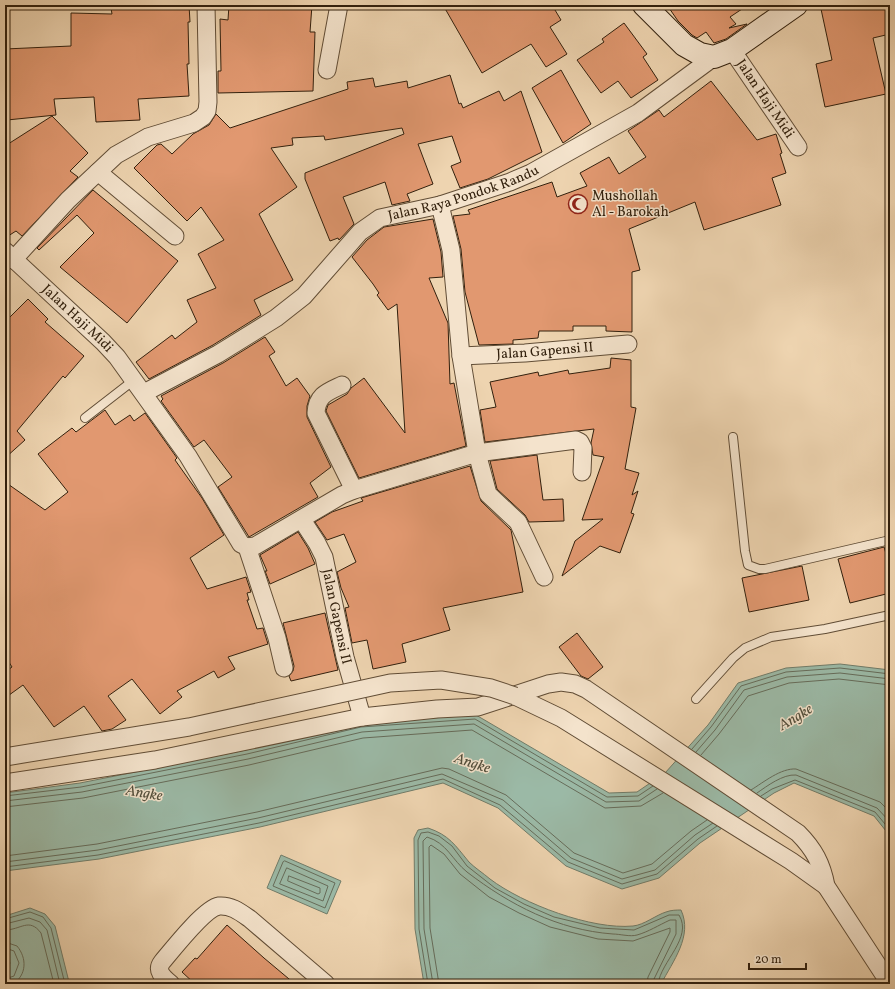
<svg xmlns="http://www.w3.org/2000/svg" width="895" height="989" font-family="Vollkorn,serif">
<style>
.water{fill:#9bb9a6;stroke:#717c69}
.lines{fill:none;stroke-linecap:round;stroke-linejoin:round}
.shore{stroke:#666c5a;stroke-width:1}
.building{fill:#e19870;stroke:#32200d}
.service-casing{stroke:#614d36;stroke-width:10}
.minor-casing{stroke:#614d36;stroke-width:19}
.secondary-casing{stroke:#32200d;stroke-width:24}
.service{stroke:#f4e3cc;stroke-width:8}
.minor{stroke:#f4e3cc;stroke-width:17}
.secondary{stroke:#f4e3cc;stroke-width:22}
.minor-bridge-casing{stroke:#614d36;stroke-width:19;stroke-linecap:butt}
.minor-bridge{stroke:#f4e3cc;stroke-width:17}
.labels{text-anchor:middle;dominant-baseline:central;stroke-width:3;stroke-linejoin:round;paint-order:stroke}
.street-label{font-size:14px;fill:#32200d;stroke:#f4e3cc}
.poi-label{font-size:14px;fill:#32200d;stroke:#f4e3cc;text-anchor:start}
.water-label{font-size:15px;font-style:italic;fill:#524e3b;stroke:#f4e3cc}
</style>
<rect width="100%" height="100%" fill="#eed4b0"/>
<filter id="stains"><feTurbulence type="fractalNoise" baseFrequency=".005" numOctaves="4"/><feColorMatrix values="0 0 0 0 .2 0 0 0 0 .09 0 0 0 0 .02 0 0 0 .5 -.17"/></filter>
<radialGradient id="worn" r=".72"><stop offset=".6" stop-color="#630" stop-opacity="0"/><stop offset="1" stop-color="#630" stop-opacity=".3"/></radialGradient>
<g class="water">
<polygon points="840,664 890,670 890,836 874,816 794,783 774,793 700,843 659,878 622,889 566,866 498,808 443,783 260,827 99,859 5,871 5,793 80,783 246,750 361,723 476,715 609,793 637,792 665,773 708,725 738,683 786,668"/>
<path d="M428,828C449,835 455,845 469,862C475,868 483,873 490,879C523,904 592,930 633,926C644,925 656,915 666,912C671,910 677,910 681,910C693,936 673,961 661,984H424L415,929L414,838L418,830Z"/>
<polygon points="281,855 341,881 327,914 267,888"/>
<polygon points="30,908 45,914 55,926 69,982 68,984 5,984 5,974 10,963 5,954 5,916"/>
</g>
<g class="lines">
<g class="shore">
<polyline points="692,749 711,727 741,686 786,672 840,668 890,674"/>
<polyline points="696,752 715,730 744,690 787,677 840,673 890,679"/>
<polyline points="701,755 719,734 748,696 789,683 839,679 890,685"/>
<path d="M751,790C764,782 781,768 796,769L880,802L890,812"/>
<path d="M757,793C767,786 783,774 796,775L877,808L890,822"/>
<polyline points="5,796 81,787 247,754 361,727 475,719 607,797 638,796 653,786"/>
<polyline points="761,796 772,789 795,780 875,812 890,830"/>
<polyline points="5,801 82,792 248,759 362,732 474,724 606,802 639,801 657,789"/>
<polyline points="5,807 83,798 249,765 363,738 472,730 605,808 641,806 663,793"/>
<polyline points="5,856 97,844 257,812 442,768 449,769 506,795 574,853 623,873 652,864 691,831 707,820"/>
<polygon points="285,861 335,883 325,908 273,886 283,862"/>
<polyline points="5,862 98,850 258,818 442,774 503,800 571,858 622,879 655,870 695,835 713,823"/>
<polyline points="5,867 98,855 259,823 443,779 500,805 568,862 622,884 657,874 698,839 717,826"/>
<polygon points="287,868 328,886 323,901 280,884"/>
<polygon points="289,876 320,888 320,893 318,894 288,881"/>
<polyline points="5,919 30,912 43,917 51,928 65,984"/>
<polyline points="5,924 29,918 40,922 47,930 60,984"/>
<path d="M5,930C21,930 29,917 41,933L54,984"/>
<path d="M5,942L17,946C27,958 27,975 13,984"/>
<polyline points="5,948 14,951 19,963 14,976 5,979"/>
<path d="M428,984L419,929L418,840L421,833L428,832L439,836L452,846L467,866L495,888L524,904L554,917L600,928L634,930L669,915H679C693,938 661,961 658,984"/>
<path d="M433,984L424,929L423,841L427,837C447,843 452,860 467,872C510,905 558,930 613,934C620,934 630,937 637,935C648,932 659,925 670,920H676V934L654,979L653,984"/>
<polyline points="439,984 430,928 429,847 431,845 444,854 460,874 489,897 519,913 550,927 598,939 633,941 670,928 670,932 648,977 647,984"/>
</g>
</g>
<g class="building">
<polygon points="149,5 189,5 190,22 188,22 189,64 187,64 189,96 138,99 140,120 96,122 94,97 54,99 56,115 7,120 5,49 71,46 71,13 112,14 111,8"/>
<polygon points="229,5 312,5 310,32 315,32 313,91 218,93 218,71 221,71 220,19 228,20"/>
<polygon points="443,5 552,5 561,20 550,27 567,54 546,67 531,44 482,73"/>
<polygon points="667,5 748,5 730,17 736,24 729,28 747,24 726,39 714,43 706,32 697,38 692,35 678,21"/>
<polygon points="839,5 890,5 890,34 873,38 886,94 825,107 816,64 832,60 821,9"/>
<polygon points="624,23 647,54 643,57 658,80 631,98 618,81 601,93 577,60 604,42 602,39"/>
<polygon points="561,70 591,124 563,143 532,88"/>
<polygon points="450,75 459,104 461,103 463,108 499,91 504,101 521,91 542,152 488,179 460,188 451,166 461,162 452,136 418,144 433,184 407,194 410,201 392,205 385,182 343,197 354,224 339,240 338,238 330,241 305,179 305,173 404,134 402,128 325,140 324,136 292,138 293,145 271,148 297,187 259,214 293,280 254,300 261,315 213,345 149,379 136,362 172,335 175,339 197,322 187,300 216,288 198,254 224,240 201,207 187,221 134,168 157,145 161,144 172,154 193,134 209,125 216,114 230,128 348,89 347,82 373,78 375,87 407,81 408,88"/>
<polygon points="711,81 757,140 776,134 782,153 780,154 786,173 772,178 781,205 704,230 695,202 629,229 640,270 632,272 632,332 606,331 606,326 573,326 573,331 539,331 538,338 513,340 513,344 479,345 465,292 461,249 453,216 470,214 468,210 552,182 557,197 587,186 580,173 609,157 619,174 646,157 628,131 659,110 664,117"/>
<polygon points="52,116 88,153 70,171 78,177 22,236 16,231 5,238 5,146"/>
<polygon points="93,190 178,261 127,323 60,267 94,233 77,215 39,250 37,248"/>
<polygon points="433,219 441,252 443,277 429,278 448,323 450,384 454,383 466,446 359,478 326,411 328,405 347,394 351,388 364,378 405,433 397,304 388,310 377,295 379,293 373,284 352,257 367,240 384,227"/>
<polygon points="28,299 48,319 45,322 84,356 65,378 63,376 17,431 25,440 5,458 5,322"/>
<polygon points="265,337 275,352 269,356 286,386 297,378 310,396 307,406 307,417 331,467 310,483 318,497 249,537 218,487 232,477 204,440 194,447 161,401 163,399 161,396 223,363"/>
<polygon points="611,358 631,360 631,407 636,408 625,469 639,473 632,495 638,491 631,513 634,514 620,553 600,546 562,576 575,541 603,519 582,520 604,457 593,455 591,443 594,429 485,442 480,410 496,407 490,382 538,372 539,376 568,370 569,374 610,368"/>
<polygon points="105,410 115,425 130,415 134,421 145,413 177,458 175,460 202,498 224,535 190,558 207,589 246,577 251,592 247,593 249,600 247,600 257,629 263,628 268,644 228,657 235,669 218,678 214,671 177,691 182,697 160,714 132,679 108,696 126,720 112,729 102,731 84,706 54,727 23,685 5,698 5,672 12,667 5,656 5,482 45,510 68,492 38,454 72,428 76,432"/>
<polygon points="537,455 543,500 563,499 564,521 529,522 525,515 497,489 490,461"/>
<polygon points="470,466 481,501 511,530 523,592 443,608 450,630 402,644 406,662 373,669 367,640 352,643 345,608 349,607 341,588 337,572 356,562 344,534 327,540 315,522 332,512 363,501 361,498"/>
<polygon points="298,532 308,548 315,564 270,584 265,571 267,571 260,555"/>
<polygon points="884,547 890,567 890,593 850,603 838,559"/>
<polygon points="802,566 809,600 749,612 742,578"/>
<polygon points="325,613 338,670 291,681 289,676 293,671 294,666 283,623"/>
<polygon points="577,633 603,667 588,679 581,676 559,647"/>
<polygon points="227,925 264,958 295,984 195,984 182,972 195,958 197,959"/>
</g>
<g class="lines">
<g class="service-casing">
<g id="service">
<polyline points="85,418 134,380"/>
<polyline points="733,437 745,551 748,565 759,569 765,569 890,540"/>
<polyline points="696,699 733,658 745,648 771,637 825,629 890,615"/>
</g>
</g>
<g class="minor-casing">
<g id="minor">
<path id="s1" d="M732,50L798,147"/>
<polyline points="327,70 339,5"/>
<polyline points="98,172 175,236"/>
<polyline points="440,205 451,250 461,356 477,453 488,494 518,522 544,577"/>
<path id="s2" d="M5,251L103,342L117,357L188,456L241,544L247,547L277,638L284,668"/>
<polyline points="13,260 68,200 116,155 148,137 194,123 203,117 207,111 208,102 206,5"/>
<path id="s3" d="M461,356L525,353L628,344"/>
<path d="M342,385C327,392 317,395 316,413L354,490"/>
<path id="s4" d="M144,393L218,354L276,318L304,296L360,232L380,218L440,205L510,182L531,173L638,113L714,57"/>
<path id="s5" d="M302,520L317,543L324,557L345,657L362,717"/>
<polyline points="247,547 255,546 342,495 354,490 477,453 576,440 580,442 583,448 582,472"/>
<polyline points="515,696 561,718 791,861 826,886"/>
<path d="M5,783L155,760L362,717L437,709L478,707L548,684L561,682L575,684L586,689L798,833C814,849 822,864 826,886L890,984"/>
<path d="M171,984C164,978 155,971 162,962C172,950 205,908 219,906C231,905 240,912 250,919L326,984"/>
</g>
</g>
<g class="secondary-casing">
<polyline id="secondary" points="644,5 684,45 700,54 714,57 732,50 796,5"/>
</g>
<use href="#service" class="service"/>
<use href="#minor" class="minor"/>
<use href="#secondary" class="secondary"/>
<g class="minor-bridge-casing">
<polyline id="minor-bridge" points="5,757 189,727 390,683 441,680 491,688 515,696"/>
</g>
<use href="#minor-bridge" class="minor-bridge"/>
</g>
<defs>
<g id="mosque-ring" transform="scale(1)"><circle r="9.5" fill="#f4e3cc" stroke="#8f2418" stroke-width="1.5"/><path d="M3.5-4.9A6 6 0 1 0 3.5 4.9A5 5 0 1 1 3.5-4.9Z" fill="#8f2418"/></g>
</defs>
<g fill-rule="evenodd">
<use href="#mosque-ring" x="578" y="204"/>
</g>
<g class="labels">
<g class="street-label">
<text stroke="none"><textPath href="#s1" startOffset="59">Jalan Haji Midi</textPath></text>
<text stroke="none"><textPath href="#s4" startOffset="384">Jalan Raya Pondok Randu</textPath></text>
<text stroke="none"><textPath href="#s2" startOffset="99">Jalan Haji Midi</textPath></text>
<text stroke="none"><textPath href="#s3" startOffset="84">Jalan Gapensi II</textPath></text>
<text stroke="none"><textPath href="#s5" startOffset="104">Jalan Gapensi II</textPath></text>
</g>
<g class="poi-label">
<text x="592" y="196">Mushollah<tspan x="592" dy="16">Al - Barokah</tspan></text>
</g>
<g class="water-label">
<text transform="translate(796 718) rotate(-31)">Angke</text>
<text transform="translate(472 764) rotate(18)">Angke</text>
<text transform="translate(144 794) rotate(9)">Angke</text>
</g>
</g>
<rect width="895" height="989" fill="none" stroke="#eed4b0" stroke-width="20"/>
<rect x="6" y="6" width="883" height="977" fill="none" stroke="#32200d" stroke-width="2"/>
<rect x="10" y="10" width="875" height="969" fill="none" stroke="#32200d"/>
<path d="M749 963v6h57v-6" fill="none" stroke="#32200d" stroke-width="2"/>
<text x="755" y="963" font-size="12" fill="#32200d" stroke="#f4e3cc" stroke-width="3" paint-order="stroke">20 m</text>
<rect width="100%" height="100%" filter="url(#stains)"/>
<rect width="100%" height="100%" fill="url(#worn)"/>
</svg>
